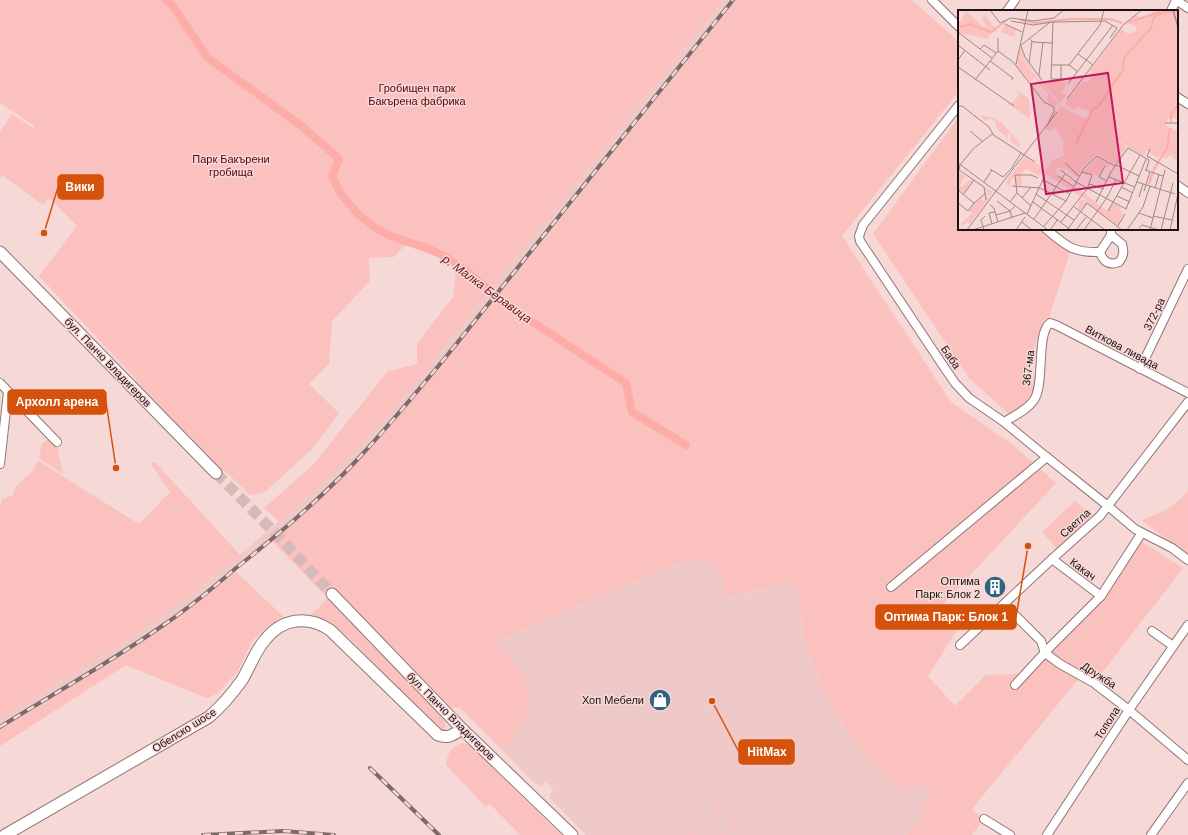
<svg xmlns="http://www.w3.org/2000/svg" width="1188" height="835" font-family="Helvetica,sans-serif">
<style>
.built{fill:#efc9c7}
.green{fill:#fbc1be}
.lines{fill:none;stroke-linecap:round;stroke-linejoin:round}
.canal{stroke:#fdaca8;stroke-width:8}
.tertiary-tunnel{stroke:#d5bab8;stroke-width:11;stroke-dasharray:11 5.5;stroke-linecap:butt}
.minor-casing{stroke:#907674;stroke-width:10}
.tertiary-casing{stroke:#907674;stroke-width:13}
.minor{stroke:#fff;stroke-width:8}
.tertiary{stroke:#fff;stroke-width:11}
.rail-casing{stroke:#7d6b69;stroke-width:4}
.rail{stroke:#f6d8d6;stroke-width:2.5;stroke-dasharray:8;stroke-linecap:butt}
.labels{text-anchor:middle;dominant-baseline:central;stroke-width:3;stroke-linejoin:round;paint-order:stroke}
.park-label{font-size:11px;fill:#5c010f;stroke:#f6d8d6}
.street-label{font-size:11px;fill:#1b1211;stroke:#f6d8d6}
.poi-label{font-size:11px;fill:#1b1211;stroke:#f6d8d6;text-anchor:end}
.water-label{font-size:12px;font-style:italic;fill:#6c151b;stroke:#f6d8d6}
.inset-river{fill:none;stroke:#fdaca8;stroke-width:2}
.inset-road{fill:none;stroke:#9e8987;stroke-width:1}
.view{fill:#c2185b;fill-opacity:0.15;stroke:#c2185b;stroke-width:2}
.inset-edge{fill:none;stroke:#1b1211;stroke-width:2}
.leader{fill:none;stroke:#d4520c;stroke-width:1.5}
.callout-dot{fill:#d4520c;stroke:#f6d8d6;stroke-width:1.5}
.callout{fill:#d4520c;stroke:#d4520c;stroke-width:1.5}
.callout-label{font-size:12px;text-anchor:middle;font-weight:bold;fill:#fff}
</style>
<rect width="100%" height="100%" fill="#f6d8d6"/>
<g class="built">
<polygon points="723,0 736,0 502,292 380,438 356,464 304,513 264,548 172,622 120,657 0,730 0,718 123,643 175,607 218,573 303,501 364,441 433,361"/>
<polygon points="687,560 714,561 724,583 728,598 788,582 798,590 804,640 824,691 848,733 901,792 910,784 923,787 932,796 918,810 924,816 906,835 586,835 550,798 550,794 553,790 550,786 545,782 541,786 534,783 502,750 523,724 496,642 574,607"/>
</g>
<g class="green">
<path d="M0,0H723L433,361C411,388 388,416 363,442C337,470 308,497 279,522L264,508L313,465L387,372L417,364V344L453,297L456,270L442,258L405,245L394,257L369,258L370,281L332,321L329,364L309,384L339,413L313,448L265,492L250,495L226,472L220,469L137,383L135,378L39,276L77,226L49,198L43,205L2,175L0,178V132L12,114L33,128L27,138L35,126L0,103Z"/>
<path d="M736,0H912L959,42V91L842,236L951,402L1013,445L1056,483L939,609L957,630L928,676L955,706L986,675L1019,674L1050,647L1072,627L1141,541L1183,568L1094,683L1081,676L972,809L984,819L972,835H906L924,816L917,810L932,796L923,787L910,784L901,792L876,767L848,733L824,691L804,640L798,590L788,582L727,598L724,583L714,562L687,560L574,607L496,642L508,654L520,671L530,694L529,710L523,724L502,750L460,708L451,707L337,590L328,599L440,716C444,720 447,724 445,730H441L437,728L352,641L332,624L311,615L328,598L272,541L304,513L356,464L380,438L502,292Z"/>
<polygon points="959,117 959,229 1046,229 1071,249 1049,318 1044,320 1033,350 1030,373 1034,390 1028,402 1009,414 969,378 873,234"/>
<polygon points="50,438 57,445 63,474 39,458 42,443"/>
<polygon points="38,461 139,524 170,492 151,464 155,462 240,555 175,607 123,643 0,718 0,509 2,499 13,495 16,486 32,472"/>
<path d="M1188,491V555L1141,520C1161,513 1174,507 1188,491Z"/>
<polygon points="1075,501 1095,519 1058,550 1042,532"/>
<polygon points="236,572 284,617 268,626 252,641 238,671 217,694 206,698 126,665 0,746 0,730 120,657 172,622"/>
<path d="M463,743L470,745L561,835H520L490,804L486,807L446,765C447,754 451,746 463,743Z"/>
<polygon points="714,803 724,813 722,815 718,811 694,835 690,835 716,809 712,805"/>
<polygon points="730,819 741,829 739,831 734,827 726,835 723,835 732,825 728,821"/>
</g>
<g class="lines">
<polyline class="canal" points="166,0 172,5 207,57 304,128 339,159 332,176 340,193 357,213 373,226 388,235 429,249 446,257 465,270 508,306 626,383 632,412 686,445"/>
<polyline class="tertiary-tunnel" points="216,473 280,538 332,594"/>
<g class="minor-casing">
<g id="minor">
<polyline points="932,0 959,27"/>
<polyline points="1176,0 1188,8"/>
<polyline points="1007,11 1015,0"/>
<polyline points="1171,11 1176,0"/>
<polyline points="1177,97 1188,104"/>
<polyline points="959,105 863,225 859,236 860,241 946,370 955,383 969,398 1004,422 1038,450 1108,506 1135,529 1172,548 1188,560"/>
<polyline points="1177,185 1188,193"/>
<path d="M1046,229C1066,246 1073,253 1100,252L1111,235V229"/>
<path d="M1100,252C1103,262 1110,266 1119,262C1124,256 1124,251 1122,244L1111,235"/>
<polyline points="1140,369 1188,269"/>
<polyline points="0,383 57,442"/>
<path d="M1004,422C1014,416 1027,410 1034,400C1045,384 1036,333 1050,323L1056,325L1188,393"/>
<polyline points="0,464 8,392"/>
<polyline points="1052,559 1101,596"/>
<polyline points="891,587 1047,457"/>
<polyline points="1004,604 1041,641 1045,653 1060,664 1094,683 1129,710 1188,760"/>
<polyline points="1152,631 1173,646"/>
<polyline points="960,645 1052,559 1100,516 1188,402"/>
<polyline points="1015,685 1050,647 1101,596 1141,534"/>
<polyline points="984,819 1010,835"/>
<polyline points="1047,835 1129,710 1188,625"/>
<polyline points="1151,835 1188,783"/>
</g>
</g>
<g class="tertiary-casing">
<g id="tertiary">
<polyline points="0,252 216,473"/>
<polyline points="332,594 462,729 572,835"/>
<path d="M5,835L209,717C222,706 232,694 242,680C250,667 255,651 265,640C282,618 308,615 330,630L438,735C448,739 453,735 462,729"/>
</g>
</g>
<use href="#minor" class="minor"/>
<use href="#tertiary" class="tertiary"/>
<g class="rail-casing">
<g id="rail">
<path d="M0,727C55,693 112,661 165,624C190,607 213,588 236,568C278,535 319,500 356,461C387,428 416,393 445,358L733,0"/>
<polyline points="370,768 439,835"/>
<polyline points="203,835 283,831 334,835"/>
</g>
</g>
<use href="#rail" class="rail"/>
</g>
<defs>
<g id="building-disc" transform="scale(1.15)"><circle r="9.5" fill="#2d647f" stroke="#f6d8d6"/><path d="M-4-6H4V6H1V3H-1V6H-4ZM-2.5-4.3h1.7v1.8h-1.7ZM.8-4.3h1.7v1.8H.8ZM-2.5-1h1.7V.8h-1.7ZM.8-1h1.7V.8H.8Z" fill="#fff"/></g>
<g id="shop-disc" transform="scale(1.15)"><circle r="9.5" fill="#2d647f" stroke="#f6d8d6"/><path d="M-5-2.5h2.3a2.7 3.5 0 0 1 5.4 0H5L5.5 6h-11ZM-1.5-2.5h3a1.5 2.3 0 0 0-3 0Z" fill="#fff"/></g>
</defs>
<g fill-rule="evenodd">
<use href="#building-disc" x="995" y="587"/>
<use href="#shop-disc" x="660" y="700"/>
</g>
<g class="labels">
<g class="park-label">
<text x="417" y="88">Гробищен парк<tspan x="417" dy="13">Бакърена фабрика</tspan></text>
<text x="231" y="159">Парк Бакърени<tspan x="231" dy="13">гробища</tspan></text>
</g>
<g class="street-label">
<text transform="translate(1154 314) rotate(-64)">372-ра</text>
<text transform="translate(1122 347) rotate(28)">Виткова ливада</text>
<text transform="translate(951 357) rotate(56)">Баба</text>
<text transform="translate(108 362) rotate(46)">бул. Панчо Владигеров</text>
<text transform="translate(1028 368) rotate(-83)">367-ма</text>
<text transform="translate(1075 523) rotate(-42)">Светла</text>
<text transform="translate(1083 569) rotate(37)">Какач</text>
<text transform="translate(1099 675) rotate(33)">Дружба</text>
<text transform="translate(451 716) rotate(45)">бул. Панчо Владигеров</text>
<text transform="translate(1107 723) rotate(-57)">Топола</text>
<text transform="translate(184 730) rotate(-32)">Обелско шосе</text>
</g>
<g class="poi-label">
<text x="980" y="581">Оптима<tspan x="980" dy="13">Парк: Блок 2</tspan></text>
<text x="644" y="700">Хоп Мебели</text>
</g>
<g class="water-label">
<text transform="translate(487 289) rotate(36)">р. Малка Беравица</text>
</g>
</g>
<g transform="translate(958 10)">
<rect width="220" height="220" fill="#f6d8d6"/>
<path d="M8,0L26,18L28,15L24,8L26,4L39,21L30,25L31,29L0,23V11H3ZM200,0H220V108L210,109L207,116L220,121V152L212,145L208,149L201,145L200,148L189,140L186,146L122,108L105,96L122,107L131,109V101L118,97L116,100L107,93L125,71L130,73L134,66L132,62L140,66L132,61L163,19L170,24L177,22L179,17L171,14L167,15L178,4L182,8ZM47,15L58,20L56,27L43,22ZM63,37L66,48L84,71L103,70L109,73L103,83L109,84L102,93L59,43ZM61,46L100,93L97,98L89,92L90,84L76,67L73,74L58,55ZM59,81L70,87L73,105L71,108L50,94L55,92L61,85ZM103,96L169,137L157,155L139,144L125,156L119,167L106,158H99L97,161L101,166L115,176L113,180L88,164L83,163L82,166L68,159L63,165L64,175H58L57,168L53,169L51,177L48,172L67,146L88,160L93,151L106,145L104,138L107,134L97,118L93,121L87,119L97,100L99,101ZM22,105L35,108L43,112L62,134V138L52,131L53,125L49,122L50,129L37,116L39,113L31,108L28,111ZM140,147L153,154L149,158L147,156L141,166L125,162ZM1,163L7,166L2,176L5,177L9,171L15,170L6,183L0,180ZM25,176L35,182L12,214L9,212L4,216L3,213L15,203L11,201L16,194L23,189L26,191L29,184L30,189L32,187ZM117,176L149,201L155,193L161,196L165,205L160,216L129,193L123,200L120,198L122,189L130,191L114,181Z" fill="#fbc1be"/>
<path class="inset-river" d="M62,10L77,13L112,9H152L164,13M171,12L199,3L220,1M0,14L4,17L12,14L33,22L48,11M213,112V104L220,95M118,133L135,99L140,97L165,60L166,48L193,18L196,7L205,3M191,174L197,157L209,138L212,118"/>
<path class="inset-road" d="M32,0L42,13L53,8L75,11L96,8L106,0M215,0L220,18M215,0L220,16M53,11L75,15L95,12L147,11L159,18L152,28M95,12L93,69H114M47,14L64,22M1,23L34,48M40,28V41M72,29L75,32L94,33M0,35L32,60M62,36L91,13M63,36L67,47L84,70M22,39L26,35L38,43M40,41L55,52L86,92L96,97V101L89,116M120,44L135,55M0,50L7,40M32,51L55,68L54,70M71,53L74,31M58,54L70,0M93,55H111L120,62M111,55L142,15L146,0M0,57L56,96M81,65L85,32M103,69V55M17,70L40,41M110,74L155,15M109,89L166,14L184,0M0,96H4L31,117L35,124M207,113H220M12,121L24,131M192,139L189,146L220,164M0,153L90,220M107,153L121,166M158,155L181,166M147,156L141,167L149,171M32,159L45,167L53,159L63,143M1,160L26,177L28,190M103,160L118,172L168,199L188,149M187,160L205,166M0,164L2,155L15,139L34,124L77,152M100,166L115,176M151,167L177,177M85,170L112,184M26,172L34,160M179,172L217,184M131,174L146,179M54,176L82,178L108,191M163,177L175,183M197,178L201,164M0,180L16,193L10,201L0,193M38,181L99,102M186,181L192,162M59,183L73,196M78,184L116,210M5,185L16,170M159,186L172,192M181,187L185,174M64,188L73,177M39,191L52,201L54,208M52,192L59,183L57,165H73L80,168M75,192L113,220M138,192L153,162L170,138L191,150L188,161M15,194L28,183M32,195L36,198L40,212M115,196L147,220M150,201L182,145M181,203L195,208M69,204L87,165M38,205L52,201L57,196M195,206L214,210M76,209L107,164M64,212L74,220M103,212L129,179L134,165L124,162M34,214L31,203L37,202M86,216L108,191L126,158L139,146L157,156M160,216L167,204M181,218L184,215L201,220M9,220L38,181M15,220L67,203M26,220L23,210L27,206M58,220L67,207M92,220L100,209M109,220L129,193L164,220M118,220L128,207M126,220L148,189L158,170M169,220L185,197L192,176M192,220L207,160M203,220L215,173M212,220L220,184"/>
<path class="view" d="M150,63L165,173L88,184L73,74Z"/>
<rect width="220" height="220" class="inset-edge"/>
</g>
<path class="leader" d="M44 233L58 187M116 468L106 402M1028 546L1016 617M712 701L739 752"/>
<g class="callout-dot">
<circle cx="44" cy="233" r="4"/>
<circle cx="116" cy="468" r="4"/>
<circle cx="1028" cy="546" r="4"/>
<circle cx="712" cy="701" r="4"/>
</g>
<g class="callout">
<rect x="58" y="175" width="45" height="24" rx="4"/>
<rect x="8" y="390" width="98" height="24" rx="4"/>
<rect x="876" y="605" width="140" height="24" rx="4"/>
<rect x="739" y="740" width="55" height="24" rx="4"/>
</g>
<g class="callout-label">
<text x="80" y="191">Вики</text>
<text x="57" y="406">Архолл арена</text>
<text x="946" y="621">Оптима Парк: Блок 1</text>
<text x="767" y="756">HitMax</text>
</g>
</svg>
